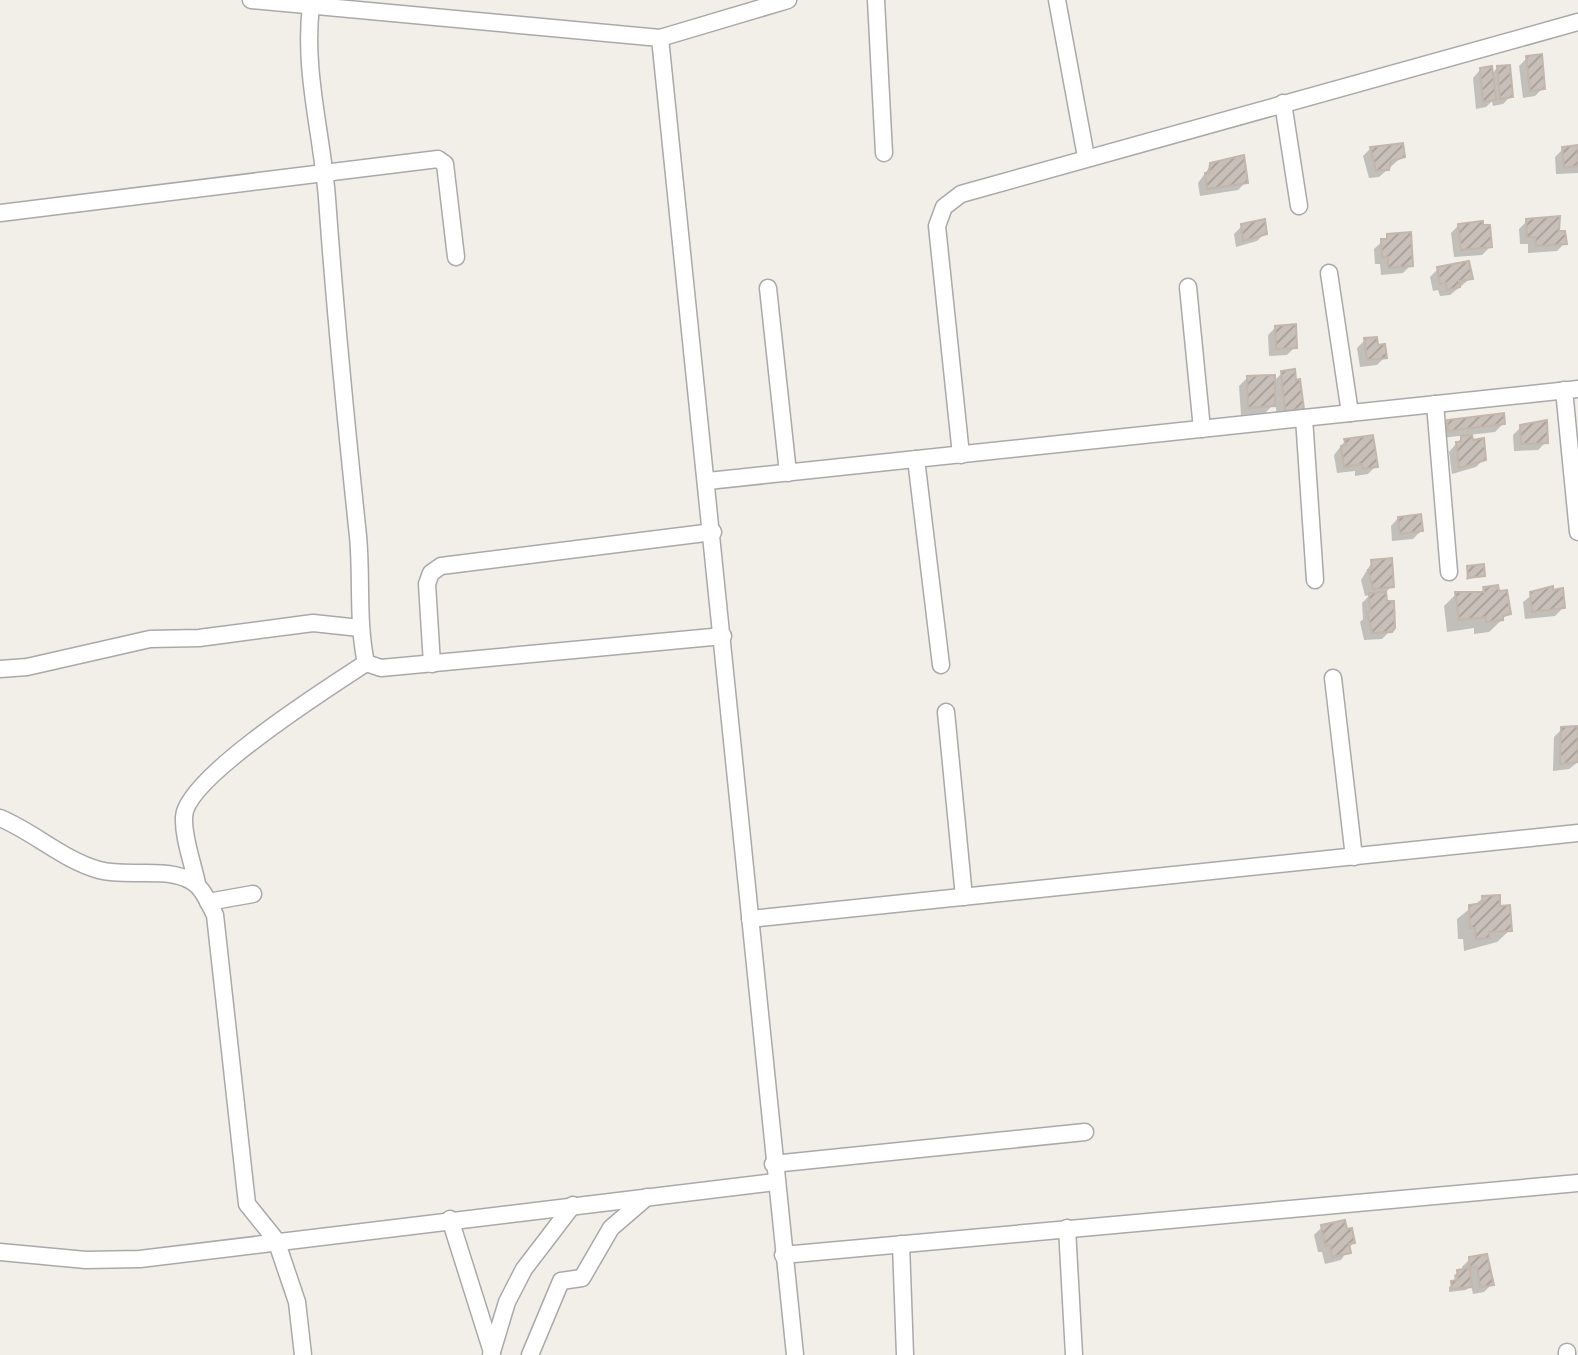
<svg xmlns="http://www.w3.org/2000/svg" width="1578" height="1355" font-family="'Exo 2',sans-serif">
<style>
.shadow{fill:#0003}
.building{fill:url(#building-hatch);stroke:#c4b6ab;stroke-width:2}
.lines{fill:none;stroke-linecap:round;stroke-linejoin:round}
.minor-casing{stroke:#a9a9a9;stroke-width:19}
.minor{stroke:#fff;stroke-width:16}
</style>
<defs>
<pattern id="building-hatch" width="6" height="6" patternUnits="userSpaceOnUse" patternTransform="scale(2)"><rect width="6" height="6" fill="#c7bfb8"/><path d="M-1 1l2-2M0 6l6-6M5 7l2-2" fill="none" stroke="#aba49e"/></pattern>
</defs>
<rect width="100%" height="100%" fill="#f2efe9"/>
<g class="shadow">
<polygon points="1527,58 1543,88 1535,96 1523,98 1519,66"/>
<polygon points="1497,68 1511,96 1503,104 1493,106 1492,101 1486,107 1476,109 1473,78 1480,70 1491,75"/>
<polygon points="1578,147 1578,173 1556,174 1555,157 1563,149"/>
<polygon points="1371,148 1403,156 1379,177 1369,178 1363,156"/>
<polygon points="1211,165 1246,182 1238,190 1200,196 1198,183"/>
<polygon points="1527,221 1557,234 1565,243 1557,251 1528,253 1528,244 1520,244 1519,229"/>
<polygon points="1459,225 1490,247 1482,255 1454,257 1451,233"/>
<polygon points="1242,226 1265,233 1257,241 1236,247 1234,234"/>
<polygon points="1388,236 1411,265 1403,273 1381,275 1380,264 1375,264 1374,249"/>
<polygon points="1438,269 1471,278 1450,295 1440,296 1438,290 1433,291 1430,277"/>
<polygon points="1276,327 1295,347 1287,355 1269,356 1268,335"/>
<polygon points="1365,340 1385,357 1377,365 1360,367 1357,348"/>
<polygon points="1282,373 1302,408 1294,416 1278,418 1273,395 1273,405 1265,413 1241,415 1239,386 1247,378 1273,382"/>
<polygon points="1447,422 1503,424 1495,432 1441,438 1440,429"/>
<polygon points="1521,427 1546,442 1538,450 1514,451 1513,435"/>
<polygon points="1461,438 1482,440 1484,459 1476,467 1452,474 1449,452"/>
<polygon points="1345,441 1376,466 1368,474 1355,476 1355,471 1337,473 1334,455"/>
<polygon points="1398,518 1421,531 1413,539 1392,541 1391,526"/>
<polygon points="1372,562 1392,586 1384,594 1390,631 1382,639 1364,640 1360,622 1363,619 1362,603 1370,595 1365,596 1361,580"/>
<polygon points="1468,568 1483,575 1466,580"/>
<polygon points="1551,588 1563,608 1555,616 1525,619 1523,602 1538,590"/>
<polygon points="1484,589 1508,614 1489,632 1474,634 1474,628 1447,632 1444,606 1456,594 1479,594"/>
<polygon points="1578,728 1578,762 1569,769 1553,771 1554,737 1562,729"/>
<polygon points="1483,898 1498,908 1510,930 1497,942 1464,951 1463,939 1458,939 1457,919"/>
<polygon points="1322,1227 1353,1243 1341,1260 1325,1264 1322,1252 1318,1252 1314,1235"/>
<polygon points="1485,1256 1492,1284 1484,1292 1473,1294 1471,1285 1466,1290 1449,1292 1449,1287 1455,1283 1454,1275 1462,1271 1462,1267 1470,1259"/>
</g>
<g class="building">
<polygon points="1542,54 1545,89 1530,91 1526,56"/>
<polygon points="1510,65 1513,97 1500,99 1497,66"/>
<polygon points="1492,66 1496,100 1483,102 1480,68"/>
<polygon points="1403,143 1405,157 1391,161 1389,170 1376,171 1370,147"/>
<polygon points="1578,145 1578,166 1564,168 1562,147"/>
<polygon points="1244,155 1248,183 1207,189 1205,173 1209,173 1210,163"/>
<polygon points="1560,216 1559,231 1565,231 1567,244 1536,246 1535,237 1527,237 1526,219"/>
<polygon points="1265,219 1267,234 1243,241 1241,224"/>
<polygon points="1483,221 1483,225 1490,225 1492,247 1461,250 1458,224"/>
<polygon points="1411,232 1413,266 1388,268 1388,257 1382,257 1381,239 1387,239 1387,234"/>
<polygon points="1469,261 1473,279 1459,281 1460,287 1447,290 1446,283 1440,284 1437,267"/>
<polygon points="1296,324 1297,348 1276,349 1275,326"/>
<polygon points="1377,337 1378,345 1385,344 1387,358 1367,360 1364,338"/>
<polygon points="1295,369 1296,380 1300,379 1304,409 1285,411 1281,371"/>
<polygon points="1275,375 1275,406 1248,408 1247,376"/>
<polygon points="1504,413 1505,424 1448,431 1447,420"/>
<polygon points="1547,420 1548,443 1521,444 1520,425"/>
<polygon points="1373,435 1378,467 1363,469 1362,464 1344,467 1341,446 1346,445 1344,439"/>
<polygon points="1472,435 1473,440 1484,438 1486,460 1459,468 1456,442 1461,442 1461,436"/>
<polygon points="1421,514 1423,531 1400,534 1398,517"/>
<polygon points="1392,558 1394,587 1373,589 1368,570 1372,570 1371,560"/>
<polygon points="1484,564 1485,576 1468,578 1467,566"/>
<polygon points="1498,585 1499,591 1507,590 1511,614 1503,616 1503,620 1486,622 1486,617 1459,620 1455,592 1484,592 1483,587"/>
<polygon points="1553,586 1553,590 1563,588 1565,608 1532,612 1530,592"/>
<polygon points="1386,592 1387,601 1394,601 1395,628 1392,632 1372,633 1367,612 1370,612 1369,593"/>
<polygon points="1578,726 1578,762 1560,764 1561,727"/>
<polygon points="1500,895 1500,906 1510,905 1512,931 1489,932 1490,938 1476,939 1475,928 1470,928 1469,905 1483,903 1482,896"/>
<polygon points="1345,1220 1347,1229 1352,1228 1355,1243 1349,1244 1351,1253 1332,1257 1330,1245 1325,1246 1321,1225"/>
<polygon points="1487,1254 1494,1285 1480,1287 1477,1267 1470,1268 1469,1257"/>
<polygon points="1470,1268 1472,1287 1452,1289 1451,1281 1458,1280 1457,1270"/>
</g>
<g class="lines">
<g class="minor-casing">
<g id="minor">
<polyline points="251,0 660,38 795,1355"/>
<polyline points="876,0 884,153"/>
<polyline points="1057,0 1086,157"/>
<path d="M311,6C303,70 322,134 327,198C335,311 346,423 358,536C362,578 357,621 366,663L381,668L723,636"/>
<polyline points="660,38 788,0"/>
<polyline points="1283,103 1299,206"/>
<polyline points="0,213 438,159 445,164 456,257"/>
<polyline points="1329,273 1350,413"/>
<polyline points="1188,287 1202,429"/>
<polyline points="768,288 788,473"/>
<polyline points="1564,390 1578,532"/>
<polyline points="1435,404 1449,572"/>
<polyline points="1304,418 1315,580"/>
<polyline points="961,455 937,226 944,207 961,194 1578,22"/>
<polyline points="916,459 941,665"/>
<polyline points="708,481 1578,389"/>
<polyline points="432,664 427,584 431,573 441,566 713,532"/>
<polyline points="0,669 27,667 150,639 199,638 313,623 360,628"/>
<polyline points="1333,678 1354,857"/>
<polyline points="946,712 964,897"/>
<path d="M0,818C34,832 63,860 99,870C126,877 159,868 185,878C202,884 207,900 215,915L247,1204L276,1240L297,1302L303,1355"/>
<path d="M197,884C193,863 183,838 184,817C185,778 331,686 366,663"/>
<polyline points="208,902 253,894"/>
<polyline points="750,919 1578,833"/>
<polyline points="773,1164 1085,1132"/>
<polyline points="450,1219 492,1352"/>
<polyline points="1067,1228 1074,1355"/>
<polyline points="901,1244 905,1355"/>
<polyline points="0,1252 86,1260 140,1259 775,1182"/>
<polyline points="783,1255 1578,1183"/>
<polyline points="1567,1352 1567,1355"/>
<polyline points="491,1355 507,1302 524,1269 573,1205"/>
<polyline points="530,1355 561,1281 582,1278 611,1228 647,1197"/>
</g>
</g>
<use href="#minor" class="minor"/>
</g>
</svg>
